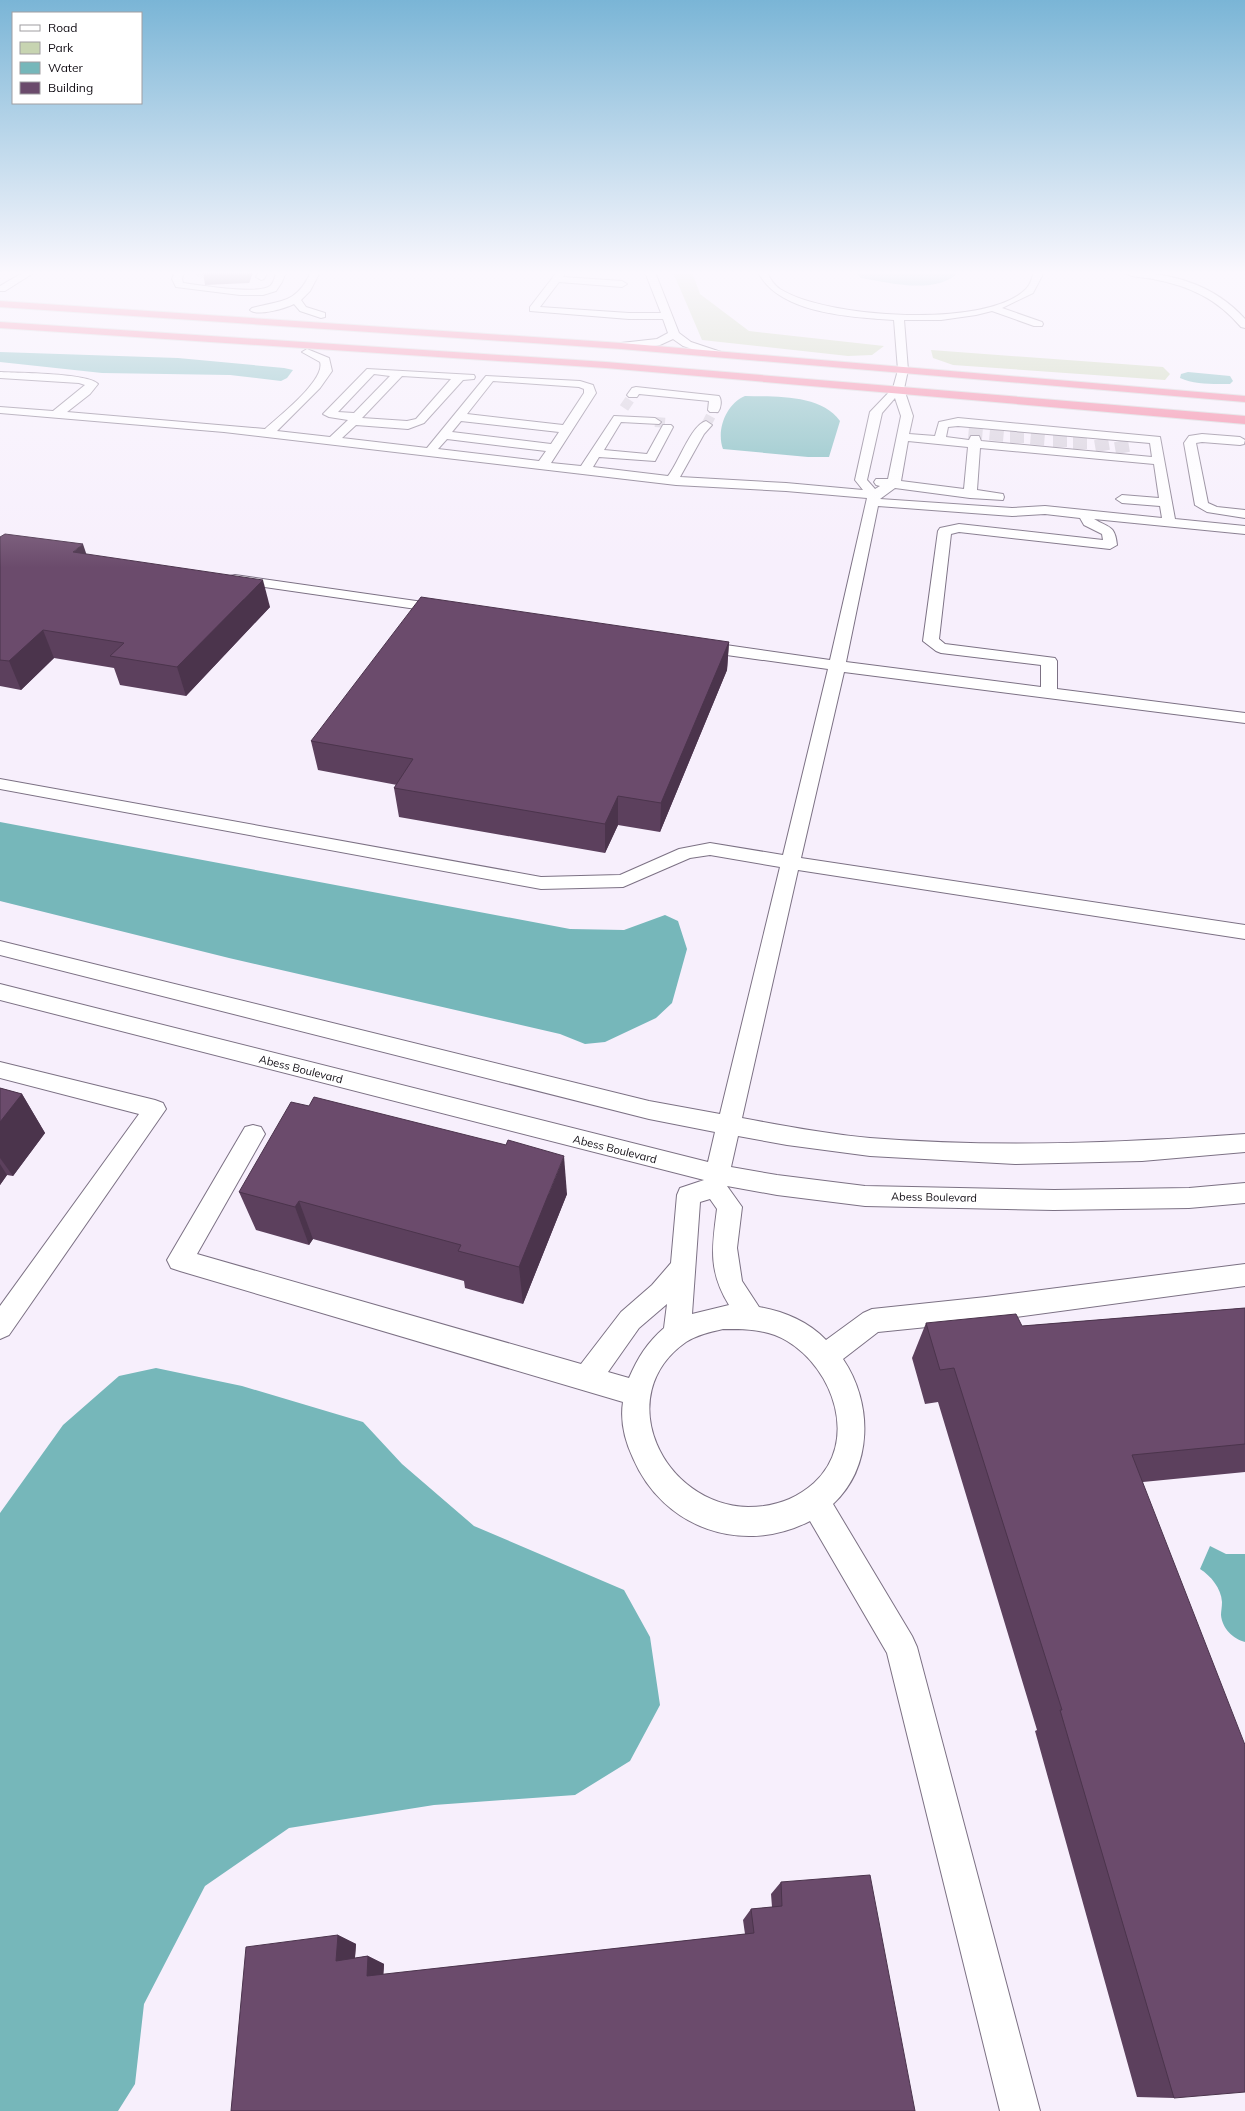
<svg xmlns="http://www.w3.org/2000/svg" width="1245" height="2111" font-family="Mulish,sans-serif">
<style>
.green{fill:#c7d4b1}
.water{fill:#76b7ba}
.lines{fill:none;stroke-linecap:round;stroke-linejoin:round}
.minor-tunnel-far1{stroke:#d4cdd9;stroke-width:10;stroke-dasharray:10 5;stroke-linecap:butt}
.minor-tunnel{stroke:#d4cdd9;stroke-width:14;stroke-dasharray:14 6;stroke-linecap:butt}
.minor-casing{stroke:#7c7184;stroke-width:2}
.highway-casing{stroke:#d4d3d5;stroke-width:2}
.minor{fill:#fff;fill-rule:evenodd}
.highway{fill:#f37797;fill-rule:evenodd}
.wall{fill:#5c405d}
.shaded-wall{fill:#4b344c}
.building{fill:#6b4b6c;stroke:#4b344c}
.labels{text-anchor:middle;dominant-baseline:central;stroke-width:4;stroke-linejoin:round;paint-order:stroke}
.street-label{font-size:11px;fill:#110d14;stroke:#fff}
</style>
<rect width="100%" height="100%" fill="#f7effc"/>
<g class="green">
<polygon points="673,272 692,272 700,294 749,331 884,346 872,355 848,356 702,340"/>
<polygon points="931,350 1163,367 1170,374 1165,380 953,365 933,358"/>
</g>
<g class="water">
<path d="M855,272H959C937,295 889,283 861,278Z"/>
<polygon points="0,352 178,358 284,368 293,370 287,378 281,381 230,375 102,373 0,362"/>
<path d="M1188,372L1230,376L1233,381L1230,384C1214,384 1195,385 1180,378L1181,374Z"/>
<path d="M745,396C776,397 821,394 840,421L829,457H808L723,449C716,430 726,404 745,396Z"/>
<polygon points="0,822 570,929 624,930 665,915 678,921 687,949 672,1003 656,1018 605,1042 585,1044 560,1034 229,958 0,901"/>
<polygon points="156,1368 242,1386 363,1422 402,1464 474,1526 624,1590 650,1637 660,1705 630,1761 575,1795 434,1805 289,1828 205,1886 144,2004 135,2084 118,2111 0,2111 0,1513 63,1425 119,1376"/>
<path d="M1210,1546L1226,1554H1245V1642C1233,1639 1222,1628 1221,1615C1221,1611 1222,1607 1222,1602C1221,1588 1211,1576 1200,1569Z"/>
</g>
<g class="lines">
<g class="minor-tunnel-far1">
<polyline points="197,276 199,272"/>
<polyline points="624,408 633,395"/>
<polyline points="655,422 668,423 667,427"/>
<polyline points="706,425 714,410"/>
</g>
<g class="minor-tunnel">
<polyline points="1017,431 1017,443"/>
<polyline points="1060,435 1060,447"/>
<polyline points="1080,437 1080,449"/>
<polyline points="975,439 976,427"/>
<polyline points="1101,439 1103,451"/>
<polyline points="996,441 997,430"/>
<polyline points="1121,441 1123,453"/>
<polyline points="1037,445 1038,433"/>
</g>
<g class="minor-casing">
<g id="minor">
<polygon points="24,272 35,272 5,291 0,291 0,286"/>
<path d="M175,272H184L182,279L183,283C200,285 257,295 270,286C274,283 275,277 276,272H286L282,282L276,291L263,295H240L176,287L172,279Z"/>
<polygon points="259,272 268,272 264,279 261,280 256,277"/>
<path d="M311,272H320L310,291L301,300L306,307L325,313V317L321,318L300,311L294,304C286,308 257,317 250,310L252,308C282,300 296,304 311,272Z"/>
<polygon points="557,272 566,272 563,277 622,281 627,284 622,287 559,282 540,307 629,313 661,313 645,272 655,272 679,333 691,342 721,352 722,354 717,357 713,356 683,346 673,339 660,345 621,349 616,346 621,343 657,339 668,333 663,319 629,319 530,311 530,307"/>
<path d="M758,272H767C770,279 774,285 780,289C825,318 987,329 1026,289C1031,284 1032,278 1034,272H1044L1033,293L1002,308L1042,322L1043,324L1042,326H1034L992,311L976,315L941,320H904L908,370L904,389L913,416L909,434L935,436L939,422L958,418L1160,437L1175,519L1245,526V534L1094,519C1109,528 1115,525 1117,545L1110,549L959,532L951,534L939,639L945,644L1055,658L1057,661V689L1245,713V723L844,672L801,858L1245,925V939L798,870L742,1118C784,1126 827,1134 870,1138C995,1148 1120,1143 1245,1134V1152L1142,1161L1015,1164L870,1156L787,1145L738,1136L731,1167L777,1175L865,1186L1054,1190L1189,1188L1245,1183V1203L1189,1208L1054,1210L865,1206L777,1195L727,1186L742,1207L737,1248L742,1281L759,1307C784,1311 809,1322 826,1340L863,1313L872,1309L986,1297L1245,1264V1286L986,1321L878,1332L843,1359C873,1403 873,1467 833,1504L912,1636L917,1647L1040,2111H1000L887,1653L810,1521C742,1556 663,1528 633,1458C625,1441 620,1421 623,1402L180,1271L171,1268L167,1260L245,1127L253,1125L261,1127L265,1134L197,1254L581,1364L621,1312L652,1285L671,1263L677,1195L680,1188L704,1180L0,1000V984L708,1162L715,1132L649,1119L0,955V941L649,1101L720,1114L780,867L710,855L690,858L623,887L541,889L0,789V779L541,877L620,875L679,849L710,843L783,855L828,669L698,651L693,649L690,646L693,643L698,641L830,660L867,498L786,491L676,485L224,432L0,413V407L53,411L85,385L79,383L0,378V372C17,373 89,373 98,384L90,394L67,412L265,429C278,417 326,380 320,362L302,352L307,349L329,358L332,371L320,388L277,431L330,437L348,420L329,417L323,414L367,369L474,375L475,377L474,379L463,380L424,423L408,429L356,425L342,438L427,448L486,376L580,381L593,385L596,393L551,463L581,466L614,416L655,418L661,422L659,424L621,422L604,450L647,454L663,425H671L673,427L655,461L599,457L593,467L668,476C678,464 691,425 706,421L712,425L704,434L680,477L786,483L863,490L855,480L870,412L893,388L898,370L894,320C852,317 779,314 758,272ZM374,374L390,376L354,413L338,412ZM402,376L451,379L416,419L407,421L362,418ZM493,381L579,387L584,389V393L563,425L467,414ZM895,398L901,416L888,479H876L874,482L876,485L880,486L875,489L867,480L882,413ZM461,421L559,432L551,444L452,432ZM958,426L1150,443L1152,457L981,441L979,436H971L969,440L946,437L948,427ZM447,439L546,451L539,461L438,449ZM908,441L968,447L964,489L901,481ZM980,448L1154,464L1159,498L1122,495L1116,499L1122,503L1160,506L1162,518L1045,506L1012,508L880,499L895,488L970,498L1003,500L1004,497L1003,494L977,490ZM878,506L1012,516L1045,514L1080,518L1084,525L1102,534L1103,540L959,524L940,528L938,531L923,641L936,651L941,653L1041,665V687L846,662ZM710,1199L717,1209C712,1247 708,1271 729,1305L692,1314L700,1202ZM667,1304L664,1328C647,1343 638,1357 629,1378L608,1372L639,1328ZM723,1329C745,1329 768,1329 787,1341C834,1369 859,1442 814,1483C795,1500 773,1507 748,1507C663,1505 610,1395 686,1342C697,1335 710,1332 723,1329Z"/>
<path d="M1124,272C1169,272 1214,284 1245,319V328L1241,327C1217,299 1190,286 1153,279C1145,277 1130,278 1124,272Z"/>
<path d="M636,387L719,396C722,400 721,408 718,412H710L708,410L709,401L639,394L637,397H629L627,395L632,388Z"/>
<polygon points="1202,434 1240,437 1245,440 1244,444 1240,445 1202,442 1196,443 1208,503 1217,507 1245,510 1245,518 1207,512 1195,505 1184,443 1189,436"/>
<polygon points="235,575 444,605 449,606 451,609 449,612 444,613 230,582 228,579 230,576"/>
<polygon points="0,1062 155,1100 163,1103 166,1109 9,1335 0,1339 0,1306 139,1114 0,1078"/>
</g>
</g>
<g class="highway-casing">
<g id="highway">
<polygon points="0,301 621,343 1245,396 1245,402 621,349 0,307"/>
<polygon points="0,322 606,362 1245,416 1245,424 606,368 0,328"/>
</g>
</g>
<use href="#minor" class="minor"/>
<use href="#highway" class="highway"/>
</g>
<g class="wall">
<polygon points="203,272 253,272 249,283 205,285"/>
<polygon points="0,537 86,554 270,607 186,696 120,685 114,668 54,658 21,690 0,686"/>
<polygon points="729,642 727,670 660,832 618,825 605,853 399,817 394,788 397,785 318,770 311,741"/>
<polygon points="0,1088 22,1094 45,1133 13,1176 7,1175 0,1185"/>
<polygon points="239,1192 567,1194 523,1304 465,1288 464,1281 313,1239 309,1245 256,1230"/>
<polygon points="1245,1308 1245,1472 1143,1482 1174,2098 1137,2097 1035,1731 1037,1730 938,1402 925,1404 912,1358 926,1323 1022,1326"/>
<polygon points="781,1882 915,2111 231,2111 338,1935 356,1944 355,1958 368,1956 384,1964 383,1975 745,1934 743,1920 751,1909 772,1907 771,1894"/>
</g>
<g class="shaded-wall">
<polygon points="247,272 253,272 249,283"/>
<polygon points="83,544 92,571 73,552"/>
<polygon points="263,580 270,607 186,696 177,667"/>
<polygon points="43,630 54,658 21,690 9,661"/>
<polygon points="729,642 727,670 660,832 661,803"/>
<polygon points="618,796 618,825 605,853 605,824"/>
<polygon points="22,1094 45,1133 13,1176 0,1158 0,1122"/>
<polygon points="564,1156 567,1194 523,1304 519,1267"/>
<polygon points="0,1164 7,1175 0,1185"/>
<polygon points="299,1201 313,1239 309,1245 295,1207"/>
<polygon points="338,1935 356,1944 354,1968 336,1961"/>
<polygon points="368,1956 384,1964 383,1983 367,1976"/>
</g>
<g class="building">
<polygon points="5,534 83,544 73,552 263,580 177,667 110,656 124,643 43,630 9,661 0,660 0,537"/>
<polygon points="421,597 729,642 661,803 618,796 605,824 394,788 413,759 311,741"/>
<polygon points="0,1088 22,1094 0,1122"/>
<polygon points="314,1097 506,1145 508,1140 564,1156 519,1267 458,1251 461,1245 299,1201 295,1207 239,1192 291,1102 309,1106"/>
<polygon points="1245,1308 1245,1444 1132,1455 1245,1745 1245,2092 1174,2098 1060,1710 1062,1710 954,1368 940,1370 926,1323 1016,1314 1022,1326"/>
<polygon points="870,1875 915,2111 231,2111 246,1947 338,1935 336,1961 368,1956 367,1976 754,1933 751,1909 782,1906 781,1882"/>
</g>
<linearGradient id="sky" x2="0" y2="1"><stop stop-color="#7ab5d6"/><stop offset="0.48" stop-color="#fbf8fe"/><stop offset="1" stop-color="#fbf8fe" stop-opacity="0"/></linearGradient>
<rect width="1245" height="568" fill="url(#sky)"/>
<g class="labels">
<g class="street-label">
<text transform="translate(301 1069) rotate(14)">Abess Boulevard</text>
<text transform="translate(615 1149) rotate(14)">Abess Boulevard</text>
<text transform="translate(934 1197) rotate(1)">Abess Boulevard</text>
</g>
</g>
<rect x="12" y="12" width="130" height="92" fill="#ffffff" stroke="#a09ea1"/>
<rect x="20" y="25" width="20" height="6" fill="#ffffff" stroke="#a09ea1"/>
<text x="48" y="32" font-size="12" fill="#110d14">Road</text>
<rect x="20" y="42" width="20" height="12" fill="#c7d4b1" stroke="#a09ea1"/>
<text x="48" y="52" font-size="12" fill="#110d14">Park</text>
<rect x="20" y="62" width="20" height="12" fill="#76b7ba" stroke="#a09ea1"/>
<text x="48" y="72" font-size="12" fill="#110d14">Water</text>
<rect x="20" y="82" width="20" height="12" fill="#6b4b6c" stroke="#a09ea1"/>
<text x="48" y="92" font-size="12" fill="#110d14">Building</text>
</svg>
